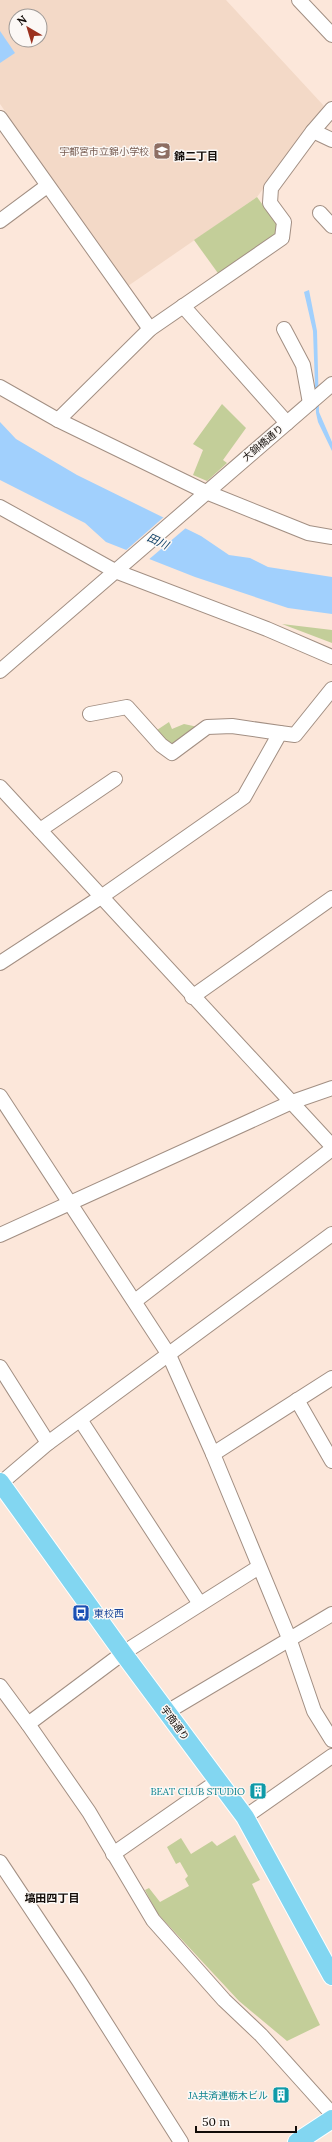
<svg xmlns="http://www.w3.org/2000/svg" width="332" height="2142" font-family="Lora,'Noto Sans JP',serif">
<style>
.built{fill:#f3d9c7;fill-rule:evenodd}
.green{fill:#c3ce99}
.water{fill:#a1d0fd}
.pier{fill:#fce7da}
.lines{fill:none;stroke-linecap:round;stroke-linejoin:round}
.minor-casing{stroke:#a28f83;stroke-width:16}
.major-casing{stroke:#fff;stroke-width:20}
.minor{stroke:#fff;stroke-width:14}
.major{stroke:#82d6f1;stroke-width:18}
.labels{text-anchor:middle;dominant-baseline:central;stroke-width:3;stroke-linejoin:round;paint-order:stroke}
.education-label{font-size:10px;fill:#785e54;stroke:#fcf8f5;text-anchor:end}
.street-label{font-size:10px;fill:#110b07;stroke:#fcf8f5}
.transit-label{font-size:10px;fill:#164399;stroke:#fcf8f5;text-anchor:start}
.culture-label{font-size:10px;fill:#0d838f;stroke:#fcf8f5;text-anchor:end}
.neighbourhood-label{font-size:11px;font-weight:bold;fill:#110b07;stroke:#fcf8f5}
.water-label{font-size:11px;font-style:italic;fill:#00365f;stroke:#fcf8f5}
</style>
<rect width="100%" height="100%" fill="#fce7da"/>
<path class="built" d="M0,0H226L324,106L257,197L128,286L0,104ZM16,16H40V40H16Z"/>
<g class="green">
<polygon points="257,197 278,226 279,235 220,276 194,240"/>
<polygon points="222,404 246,428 223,460 227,463 207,481 193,475 203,450 193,444"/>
<polygon points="282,624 332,630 332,643"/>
<polygon points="169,722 172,729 184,724 198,727 170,746 154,732"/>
<polygon points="235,1835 260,1880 252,1884 320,2025 287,2041 239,2001 157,1913 145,1890 149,1888 160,1902 189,1886 185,1879 188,1876 180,1862 176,1864 167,1847 181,1838 191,1854 212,1841 217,1846"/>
</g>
<g class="water">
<polygon points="0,31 15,53 0,63"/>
<polygon points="309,290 317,331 319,412 332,442 332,451 318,422 316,413 313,331 304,292"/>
<polygon points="0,422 16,439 77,475 201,536 229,555 250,558 268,567 332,577 332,614 288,608 195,577 106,542 85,523 0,480"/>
</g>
<polygon class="pier" points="165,516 187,527 147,561 124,552"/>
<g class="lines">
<g class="minor-casing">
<g id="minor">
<polyline points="299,0 332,35"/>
<polyline points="0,118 150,329"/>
<polyline points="313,131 332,140"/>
<polyline points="320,213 332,226"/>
<polyline points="0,221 47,186"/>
<polyline points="183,306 287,423"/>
<polyline points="284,329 303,365 310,403"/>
<polyline points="0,387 58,420 206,492 308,533 332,537"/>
<polyline points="58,420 150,329 282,238 284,222 270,203 271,188 313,131 332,109"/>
<polyline points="0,507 115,571 267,629 332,657"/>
<polyline points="0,671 332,384"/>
<polyline points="90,714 127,707 161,745 172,753 207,727 232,726 280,733"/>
<polyline points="0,787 332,1146"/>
<polyline points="40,830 115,779"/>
<polyline points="0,963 101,897 244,797 280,733 295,735 332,689"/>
<polyline points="192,997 332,898"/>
<polyline points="0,1096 169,1355 213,1454 289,1638 314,1711 332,1740"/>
<polyline points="0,1235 292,1102 332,1088"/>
<polyline points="135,1301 332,1149"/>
<polyline points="0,1367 48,1443"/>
<polyline points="297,1400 332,1461"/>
<polyline points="81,1421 200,1604"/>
<polyline points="213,1454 332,1378"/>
<polyline points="0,1484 48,1443 332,1234"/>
<polyline points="0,1686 28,1724 89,1812 153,1920 224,2000 261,2035 332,2114"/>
<polyline points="167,1712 332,1614"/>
<polyline points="28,1724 123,1653 259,1567"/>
<polyline points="245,1817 332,1756"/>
<polyline points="113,1854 218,1781"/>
<polyline points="0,1862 79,1981 181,2142"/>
</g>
</g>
<g class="major-casing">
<g id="major">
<polyline points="0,1482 123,1653 245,1817 332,1976"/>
<polyline points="297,2142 332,2119"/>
</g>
</g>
<use href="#minor" class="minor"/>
<use href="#major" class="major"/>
</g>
<defs>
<g id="school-square" transform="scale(0.9)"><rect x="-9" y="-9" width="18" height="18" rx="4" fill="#8d6e63" stroke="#fcf8f5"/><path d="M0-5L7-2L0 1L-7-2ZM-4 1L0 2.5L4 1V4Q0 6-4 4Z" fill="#fff"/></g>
<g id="bus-square" transform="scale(0.9)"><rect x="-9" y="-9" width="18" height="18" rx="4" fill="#1a4fb4" stroke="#fcf8f5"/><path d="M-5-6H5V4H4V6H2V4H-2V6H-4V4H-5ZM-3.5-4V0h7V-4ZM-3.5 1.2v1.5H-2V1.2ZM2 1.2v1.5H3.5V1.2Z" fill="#fff"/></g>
<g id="building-square" transform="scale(0.9)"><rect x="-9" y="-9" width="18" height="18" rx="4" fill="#0f9aa8" stroke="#fcf8f5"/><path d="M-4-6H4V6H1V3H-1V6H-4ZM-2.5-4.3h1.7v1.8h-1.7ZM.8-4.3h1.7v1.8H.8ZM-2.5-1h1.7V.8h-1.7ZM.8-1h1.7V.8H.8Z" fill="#fff"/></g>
</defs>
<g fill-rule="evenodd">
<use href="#school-square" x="162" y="151"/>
<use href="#bus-square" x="81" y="1613"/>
<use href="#building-square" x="258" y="1791"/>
<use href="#building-square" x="281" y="2095"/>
</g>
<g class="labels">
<g class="education-label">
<text x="149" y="151">宇都宮市立錦小学校</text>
</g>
<g class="street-label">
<text transform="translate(263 443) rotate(-40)">大錦橋通り</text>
<text transform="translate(175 1723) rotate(54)">宇商通り</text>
</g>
<g class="transit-label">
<text x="94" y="1613">東校西</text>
</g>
<g class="culture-label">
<text x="245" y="1791">BEAT CLUB STUDIO</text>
<text x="268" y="2095">JA共済連栃木ビル</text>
</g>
<g class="neighbourhood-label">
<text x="196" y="156">錦二丁目</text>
<text x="52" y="1898">塙田四丁目</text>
</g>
<g class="water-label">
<text transform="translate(158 541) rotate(25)">田川</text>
</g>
</g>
<g transform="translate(28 28) rotate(322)"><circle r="19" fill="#fcf8f5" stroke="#9e9996"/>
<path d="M0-3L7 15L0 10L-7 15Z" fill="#9b311e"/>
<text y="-6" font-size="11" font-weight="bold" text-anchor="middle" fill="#110b07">N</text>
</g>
<path d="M196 2126v6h100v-6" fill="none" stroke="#110b07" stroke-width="2"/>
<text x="202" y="2126" font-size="12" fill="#110b07" stroke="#fcf8f5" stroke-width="3" paint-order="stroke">50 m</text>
</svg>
